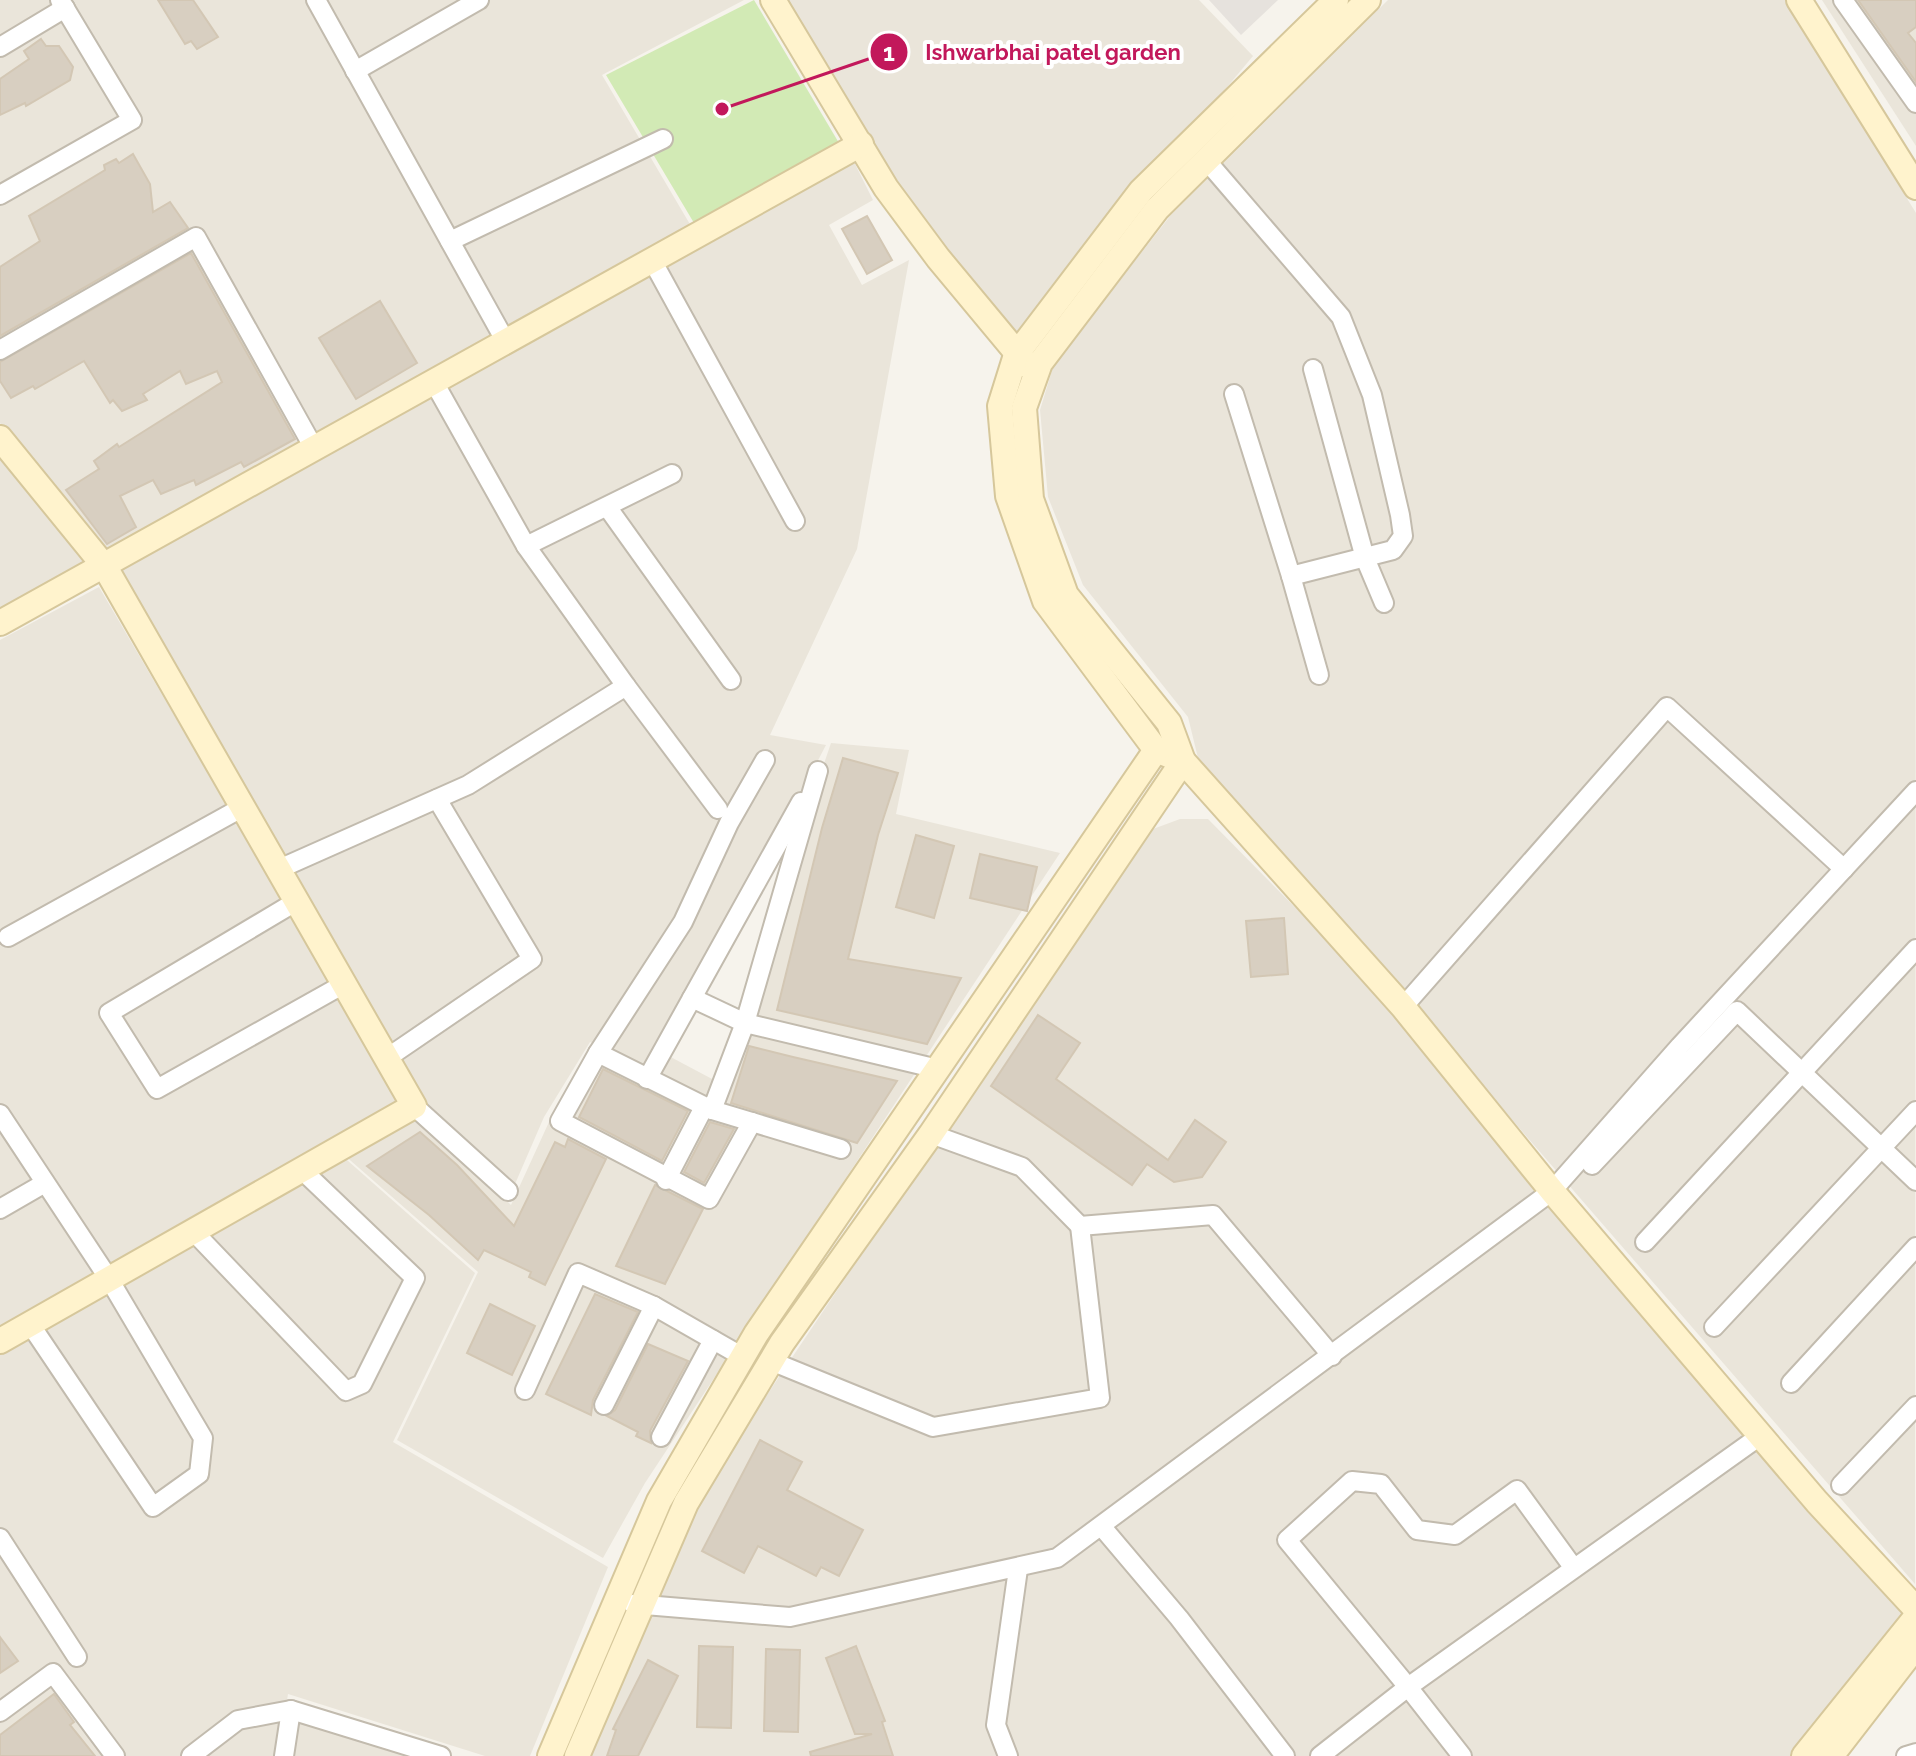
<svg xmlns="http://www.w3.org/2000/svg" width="1916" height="1756" font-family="Raleway,sans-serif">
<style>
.residential{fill:#eae5da}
.industrial{fill:#e6e2dd}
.green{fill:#d2eab5}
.building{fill:#d8cfc1;stroke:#d3c7b4;stroke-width:2}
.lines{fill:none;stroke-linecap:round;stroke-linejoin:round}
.street-casing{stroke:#c2bbae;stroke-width:22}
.secondary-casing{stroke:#d6c79b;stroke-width:28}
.street{stroke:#fff;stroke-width:18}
.secondary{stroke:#fff3cd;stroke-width:24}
.leader{fill:none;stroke:#c2185b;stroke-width:3}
.callout-dot{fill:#c2185b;stroke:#fff;stroke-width:3}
.mark-label{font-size:24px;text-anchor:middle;font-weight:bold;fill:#fff}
.callout-label{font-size:22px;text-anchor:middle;font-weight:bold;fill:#c2185b;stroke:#fff;stroke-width:8;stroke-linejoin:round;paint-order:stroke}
</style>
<rect width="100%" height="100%" fill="#f6f3ec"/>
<g class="residential">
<polygon points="0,0 744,0 602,75 691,226 107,555 0,423"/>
<polygon points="780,0 1199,0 1253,56 1013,343 890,185"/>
<polygon points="1388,0 1785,0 1916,213 1915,1584 1198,758 1188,717 1083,585 1048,497 1040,410 1054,364 1171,215"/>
<polygon points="1822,0 1916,0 1916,146"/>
<polygon points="852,158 873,200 829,225 862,285 909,260 857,549 770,735 826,745 665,1054 714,1080 707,1097 590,1042 544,1117 515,1184 420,1100 113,569"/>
<polygon points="0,447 95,567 0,619"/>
<polygon points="99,587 400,1101 0,1332 0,640"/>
<polygon points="831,743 909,750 896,814 1060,853 645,1483 603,1558 397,1440 478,1272 343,1154 412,1112 511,1205 549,1122 593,1046 710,1100"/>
<polygon points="1180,819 1208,819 1396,1010 1908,1612 1791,1756 586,1756 695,1502 1145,832"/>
<polygon points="339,1153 475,1273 393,1442 608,1567 530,1756 485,1756 288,1694 278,1756 0,1756 0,1349"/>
<polygon points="298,1720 411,1756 293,1756"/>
</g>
<polygon class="industrial" points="1209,0 1278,0 1241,35"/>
<polygon class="green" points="754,0 839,143 694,223 606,75"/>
<g class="building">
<polygon points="158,0 193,0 218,37 197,49 191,41 185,44"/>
<polygon points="1858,0 1916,0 1916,27 1908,33 1916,43 1916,82"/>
<polygon points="41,39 46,46 59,46 73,67 70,80 26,106 25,103 0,115 0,79 29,59 24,51"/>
<polygon points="133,154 150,184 153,212 170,202 188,228 0,336 0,267 40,241 29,216 105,170 104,165 116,159 119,163"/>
<polygon points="867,216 892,260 867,274 842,229"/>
<polygon points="191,253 295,439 244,467 241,462 196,485 194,480 161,494 153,480 120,496 136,527 107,544 66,490 99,469 94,461 117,444 119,447 222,382 217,371 186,384 180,371 143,394 147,400 122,411 113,400 110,403 84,361 35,389 33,386 11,398 0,381 0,362"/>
<polygon points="380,301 417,363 356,399 319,338"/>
<polygon points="843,758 898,773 878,835 848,959 961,978 927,1044 777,1010 822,828"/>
<polygon points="916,835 954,846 934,918 896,907"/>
<polygon points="980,854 1037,867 1027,911 970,898"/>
<polygon points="1284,918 1288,974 1251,977 1246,921"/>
<polygon points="1038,1015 1080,1043 1056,1079 1168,1160 1195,1120 1226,1142 1202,1177 1174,1182 1147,1164 1132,1185 991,1086"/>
<polygon points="749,1046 793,1057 897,1081 857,1143 731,1103"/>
<polygon points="603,1069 688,1111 662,1161 579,1117"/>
<polygon points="710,1122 734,1129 704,1183 684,1172"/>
<polygon points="420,1132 457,1165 514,1226 555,1142 565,1147 568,1139 606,1159 545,1285 529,1277 531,1272 484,1250 478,1260 429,1215 367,1166"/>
<polygon points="655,1185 703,1209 665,1284 616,1266"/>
<polygon points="595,1294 638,1312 593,1400 591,1415 546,1394"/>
<polygon points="490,1304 535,1326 512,1375 467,1353"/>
<polygon points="648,1344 688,1361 650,1431 651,1443 636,1436 638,1432 607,1416 615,1410"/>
<polygon points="760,1440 802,1462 787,1490 863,1530 839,1576 821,1567 816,1576 758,1546 744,1573 702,1551"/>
<polygon points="0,1637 18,1661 0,1673"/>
<polygon points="699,1646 733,1647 731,1728 697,1727"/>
<polygon points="856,1646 885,1721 882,1722 893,1756 811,1756 810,1752 872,1734 855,1734 826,1658"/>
<polygon points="766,1649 800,1650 798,1732 764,1731"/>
<polygon points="648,1660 678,1676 638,1756 607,1756 616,1730 613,1729"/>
<polygon points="54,1694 74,1722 70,1725 95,1756 0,1756 0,1735"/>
</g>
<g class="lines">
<g class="street-casing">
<g id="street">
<polyline points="316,0 507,344"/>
<polyline points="1843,0 1916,103"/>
<polyline points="0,47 65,8"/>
<polyline points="355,71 479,0"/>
<polyline points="1206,160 1341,317 1372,395 1400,515 1403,536 1393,550 1291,576 1234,394"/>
<polyline points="0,195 132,120 60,0"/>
<polyline points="450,241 663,139"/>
<polyline points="653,262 795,521"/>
<polyline points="0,350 196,237 315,450"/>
<polyline points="1313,369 1365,558 1384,603"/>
<polyline points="608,508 731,680"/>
<polyline points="526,546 672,474"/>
<polyline points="1291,576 1319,675"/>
<polyline points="626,686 718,809"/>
<polyline points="818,771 745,1023 938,1069"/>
<polyline points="279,869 468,785 626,686 526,546 435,384"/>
<polyline points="297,901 109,1013 157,1089 344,984"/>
<polyline points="8,937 243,807"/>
<polyline points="692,998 745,1023 712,1110 598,1053 683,922 729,823 765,760"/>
<polyline points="1403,1007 1667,707 1844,869"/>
<polyline points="598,1053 560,1121 709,1199 752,1122"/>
<polyline points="387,1058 532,959 437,799"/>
<polyline points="647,1079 801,802"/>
<polyline points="414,1106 508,1191"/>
<polyline points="712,1110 841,1149"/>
<polyline points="0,1114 109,1279 203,1438 199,1474 153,1507 30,1324"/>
<polyline points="931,1134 1022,1167 1080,1226 1213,1215 1332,1356"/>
<polyline points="1592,1165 1737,1011 1916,1181"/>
<polyline points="666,1180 704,1107"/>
<polyline points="0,1209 45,1183"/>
<polyline points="193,1231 346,1391 362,1384 415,1278 302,1170"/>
<polyline points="1645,1242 1916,949"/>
<polyline points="1714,1327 1916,1111"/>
<polyline points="771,1361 933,1427 1100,1398 1080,1226"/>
<polyline points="1791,1383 1916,1247"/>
<polyline points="525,1390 578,1273 654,1306 743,1357"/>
<polyline points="604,1405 654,1306"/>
<polyline points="661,1437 713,1340"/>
<polyline points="1841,1485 1916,1406"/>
<polyline points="1102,1527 1179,1618 1285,1756"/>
<polyline points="0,1538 77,1657"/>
<polyline points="633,1604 790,1617 1057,1558 1552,1191 1680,1046 1916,791"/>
<polyline points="0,1712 53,1673 115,1756"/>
<polyline points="191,1756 238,1720 291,1710 441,1756"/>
<polyline points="284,1756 291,1710"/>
<polyline points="1008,1756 996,1725 1018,1569"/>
<polyline points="1320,1756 1408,1687 1287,1540 1352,1481 1381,1484 1417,1530 1455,1535 1517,1490 1573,1567"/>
<polyline points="1462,1756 1408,1687 1760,1436"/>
<polyline points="1906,1756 1916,1753"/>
</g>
</g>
<g class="secondary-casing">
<g id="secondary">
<polyline points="773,0 886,188 938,258 1027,365"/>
<polyline points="1336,0 1141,191 1016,355 1000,406 1008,496 1045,601 1156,750 1183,761 1403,1007 1552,1191 1817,1502 1916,1609"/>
<polyline points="1799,0 1916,187"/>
<polyline points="0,438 105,567 414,1106 0,1341"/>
<polyline points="0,623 861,144"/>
<polyline points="550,1756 659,1501 756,1334 1156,750"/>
<polyline points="577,1756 686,1503 782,1343 931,1134 1183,761 1169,723 1066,595 1031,499 1024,408 1040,363 1157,209 1368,0"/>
<polyline points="1804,1756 1916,1617"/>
<polyline points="1831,1756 1916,1646"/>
</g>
</g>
<use href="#street" class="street"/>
<use href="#secondary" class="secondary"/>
</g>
<path class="leader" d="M722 109L889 52"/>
<g class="callout-dot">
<circle cx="722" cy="109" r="8"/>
<circle cx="889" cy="52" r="20"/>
</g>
<g class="mark-label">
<text x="889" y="61">1</text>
</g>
<g class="callout-label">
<text x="1053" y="60">Ishwarbhai patel garden</text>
</g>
</svg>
